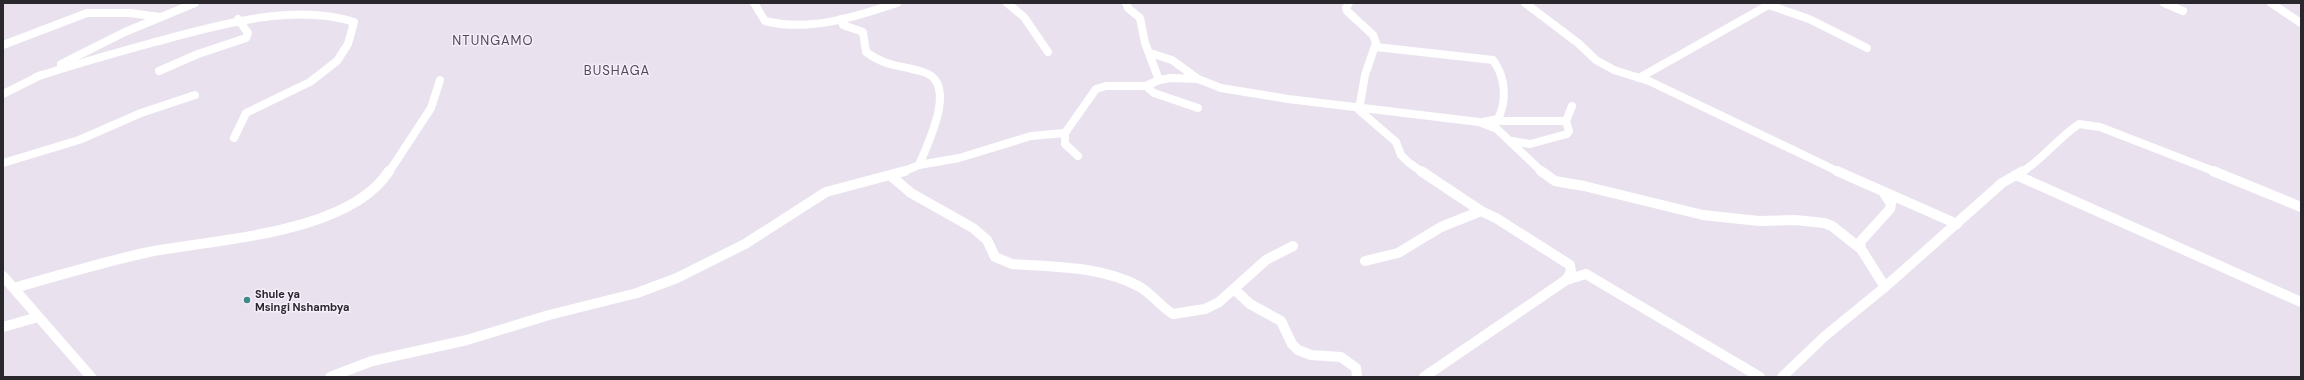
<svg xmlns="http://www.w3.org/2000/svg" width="2304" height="380" font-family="'DM Sans',sans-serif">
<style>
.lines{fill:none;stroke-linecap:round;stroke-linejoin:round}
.minor-far1{stroke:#fff;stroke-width:8}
.minor{stroke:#fff;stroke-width:10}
.poi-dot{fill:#408989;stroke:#f7eefc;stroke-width:1.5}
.labels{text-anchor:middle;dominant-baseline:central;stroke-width:3;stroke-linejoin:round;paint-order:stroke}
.poi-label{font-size:11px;font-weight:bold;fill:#2b282d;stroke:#f7eefc;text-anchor:start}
.quarter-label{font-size:13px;letter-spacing:1px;fill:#504954;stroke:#f7eefc}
</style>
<rect width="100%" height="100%" fill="#eae1ef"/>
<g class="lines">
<g class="minor-far1">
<path d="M754,3L765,21C810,32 855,17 897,3"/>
<polyline points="1007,3 1024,17 1048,52"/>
<polyline points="1126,3 1128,8 1140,18 1145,43 1159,80"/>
<polyline points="1349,3 1346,8 1347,11 1373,35 1376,43 1365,75 1359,110 1396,142 1401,155 1408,162 1422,172"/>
<polyline points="1525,3 1578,43 1596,60 1614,70 1649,81 1839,172"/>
<polyline points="2164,3 2183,11"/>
<polyline points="2271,3 2301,23"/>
<polyline points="1769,5 1809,19 1867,48"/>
<path d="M841,19L843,25L863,32L866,52C886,67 901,65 923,72C959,82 928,143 919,165"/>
<polyline points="3,45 87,13 130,13 160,17"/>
<path d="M1376,47L1493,60C1506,78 1507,100 1498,119L1483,122"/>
<polyline points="1150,53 1172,60 1198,79 1221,88 1288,99 1479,122 1497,129 1542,172"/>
<polyline points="61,64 125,32 195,3"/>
<polyline points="159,71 198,54 246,38 248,33 238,19"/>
<path d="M36,77C75,64 115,53 155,42C215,26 293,2 354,22L348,44L337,61L310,82L246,113L234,138"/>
<polyline points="1639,78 1772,3"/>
<polyline points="1146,86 1154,93 1198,108"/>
<polyline points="3,94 41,75"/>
<polyline points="1495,121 1566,121"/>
<polyline points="1511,141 1530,144 1567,134 1569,131 1566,121 1572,106"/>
<polyline points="1078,156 1065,144 1065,133 1096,89 1106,86 1146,86 1159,80 1171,78 1198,79"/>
<polyline points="3,163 79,140 141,113 195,95"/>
<polyline points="389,172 431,108 440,80"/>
<polyline points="902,172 919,165 959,158 1031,136 1065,133"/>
<path d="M2022,172C2043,159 2058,138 2079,124L2100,127L2216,172"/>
</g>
<g class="minor">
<polyline points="1421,171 1481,211"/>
<polyline points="1541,171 1555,181 1584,186 1703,215 1759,221 1795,220 1824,223 1832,226 1861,249"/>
<polyline points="1837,171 1957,224"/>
<polyline points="2213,171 2301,207"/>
<polyline points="2016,175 2301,302"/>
<path d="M891,176L911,193L973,228L987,240L995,257L1012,264C1055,267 1102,266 1140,287C1152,294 1161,307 1173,314L1205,309L1219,302L1266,260L1293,246"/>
<polyline points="1884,193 1891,204 1890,209 1860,242 1861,249 1885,287"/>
<polyline points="1365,261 1398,253 1441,227 1481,211 1496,218 1570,265 1571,272 1566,280"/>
<polyline points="3,276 91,377"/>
<path d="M14,288C59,275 103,262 149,252C216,239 349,234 389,171"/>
<polyline points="1234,289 1250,304 1281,321 1292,344 1298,350 1311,355 1341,357 1356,368 1357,377"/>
<polyline points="3,327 38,317"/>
<polyline points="330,377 372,361 467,340 549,315 637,293 677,278 745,244 826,192 905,171"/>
<polyline points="1424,377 1566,280 1586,274 1760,377"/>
<polyline points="1782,377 1825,336 1885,287 2002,183 2023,171"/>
</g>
</g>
<circle class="poi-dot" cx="247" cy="300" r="4"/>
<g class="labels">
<g class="poi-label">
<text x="255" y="294">Shule ya<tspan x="255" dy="13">Msingi Nshambya</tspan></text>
</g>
<g class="quarter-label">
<text x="493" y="40">NTUNGAMO</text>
<text x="617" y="70">BUSHAGA</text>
</g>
</g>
<rect width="2304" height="380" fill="none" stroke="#2b282d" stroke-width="8"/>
</svg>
